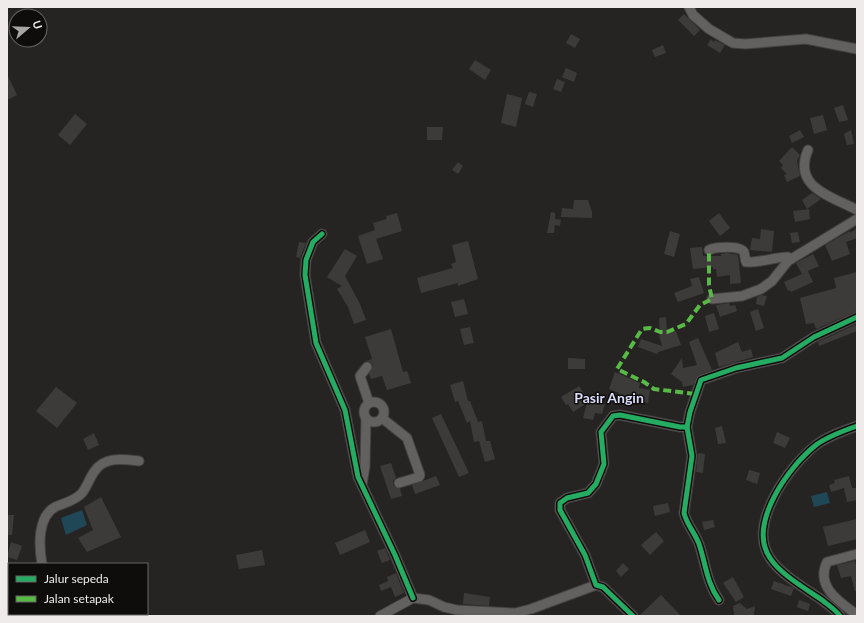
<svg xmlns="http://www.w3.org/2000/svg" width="864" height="623" font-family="Lato,sans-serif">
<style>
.water{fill:#204756}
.building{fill:#3d3b3a}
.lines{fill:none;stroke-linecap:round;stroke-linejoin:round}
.minor-casing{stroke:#444140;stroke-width:11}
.major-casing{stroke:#444140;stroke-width:13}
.minor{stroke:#636160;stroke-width:9}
.major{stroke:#68605e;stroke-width:11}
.quiet{stroke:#58b947;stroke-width:4;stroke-dasharray:8 4;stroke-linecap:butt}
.cycleway-casing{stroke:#0f0d0c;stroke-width:8}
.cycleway{stroke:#26ab63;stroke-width:5}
.labels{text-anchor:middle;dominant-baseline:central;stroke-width:3;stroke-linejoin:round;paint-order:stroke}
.quarter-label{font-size:14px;font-weight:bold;fill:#dbdefb;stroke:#0f0d0c}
</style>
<rect width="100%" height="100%" fill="#262422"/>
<g class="water">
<polygon points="827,492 830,503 814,507 811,496"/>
<polygon points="82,510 87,525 66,535 61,518"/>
</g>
<g class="building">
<polygon points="684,14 700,30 694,36 678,20"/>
<polygon points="571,34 580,39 575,48 566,43"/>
<polygon points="711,39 714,42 715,40 725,45 720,53 707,45"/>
<polygon points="663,45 666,53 655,57 652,50"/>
<polygon points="475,60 491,70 485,80 469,69"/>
<polygon points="566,68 577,73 574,82 562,77"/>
<polygon points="7,74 17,95 7,100"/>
<polygon points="557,79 565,82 561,92 553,89"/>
<polygon points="529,92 537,94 533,107 525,104"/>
<polygon points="507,94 522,98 516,127 501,123"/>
<polygon points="843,105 848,120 839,122 834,108"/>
<polygon points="75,114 87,124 70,145 58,135"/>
<polygon points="823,115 827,130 814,134 810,118"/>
<polygon points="427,127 443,127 442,140 427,140"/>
<polygon points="800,130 804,137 792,143 789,136"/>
<polygon points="851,130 854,144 847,145 844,134"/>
<polygon points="792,147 800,155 797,161 800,176 787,182 784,175 787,174 781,168 783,165 779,161"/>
<polygon points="458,162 463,166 458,174 452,170"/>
<polygon points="812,193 821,199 807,209 802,200"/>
<polygon points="574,200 588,200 592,212 592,218 561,217 562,208 573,209"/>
<polygon points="809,209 810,219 795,222 793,211"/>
<polygon points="551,212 555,213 555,219 561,220 560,226 555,225 554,233 547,233"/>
<polygon points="397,213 402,231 376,239 383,259 367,264 358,236 375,230 373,223 387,219 386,216"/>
<polygon points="719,213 730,228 720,236 709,221"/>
<polygon points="857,228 857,238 846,242 850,254 832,261 825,245 850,231 850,233"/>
<polygon points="761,229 774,231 772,252 750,250 752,238 760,239"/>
<polygon points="670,231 680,234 674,257 664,254"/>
<polygon points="798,232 800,242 792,243 790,233"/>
<polygon points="468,241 478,279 458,286 458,283 421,293 417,278 453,268 451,264 456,262 452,245"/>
<polygon points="299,242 306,243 300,258 296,257"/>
<polygon points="702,247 703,256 721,256 721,254 727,253 738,255 741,283 730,284 730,275 717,277 716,269 713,269 713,267 693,269 690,248"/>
<polygon points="345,249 357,256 345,276 360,304 366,320 354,324 348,307 337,289 342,286 327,277"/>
<polygon points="813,254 819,266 808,271 813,282 791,292 790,290 788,291 784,282 802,274 796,263"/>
<polygon points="857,272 857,311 816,329 814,323 806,324 800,298 836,288 834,278"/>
<polygon points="699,277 704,293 678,302 674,293 692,286 690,279"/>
<polygon points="761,295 767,296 764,306 756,304 757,297"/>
<polygon points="464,299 468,314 455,317 451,302"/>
<polygon points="729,303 730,306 735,305 737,311 720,317 716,305"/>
<polygon points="758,309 764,328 756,331 750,312"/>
<polygon points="714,313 719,329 709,332 705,316"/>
<polygon points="666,317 667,333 676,331 681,345 658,352 657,354 638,347 641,339 662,346 659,335 660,335 659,318"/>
<polygon points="857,324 857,331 819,346 818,342"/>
<polygon points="470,327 474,343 464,345 460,329"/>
<polygon points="391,329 403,372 407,371 411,383 387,390 382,376 371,379 369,374 373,365 370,362 366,361 372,359 365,337"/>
<polygon points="698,338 712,370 697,376 693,385 683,387 682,382 671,374 682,358 683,368 697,365 689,342"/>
<polygon points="738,342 742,352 751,349 753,357 719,367 715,353"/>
<polygon points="568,358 585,359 585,369 568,369"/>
<polygon points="615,372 640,383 639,388 650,390 648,403 637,401 638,398 620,401 619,393 609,389"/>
<polygon points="463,381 468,401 470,401 478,422 482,421 486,441 490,441 495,459 485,462 479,441 474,442 470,421 467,423 458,401 455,402 450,385"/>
<polygon points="579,386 589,401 605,404 602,414 595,413 593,420 583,418 587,403 573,412 568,404 566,405 561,397"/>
<polygon points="56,387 77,403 57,428 36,411"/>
<polygon points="441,414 469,473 459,477 432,418"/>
<polygon points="722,426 726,443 718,444 715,428"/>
<polygon points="777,432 790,438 785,448 773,443"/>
<polygon points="94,433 99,445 88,450 83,439"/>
<polygon points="698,453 705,454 703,473 696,472"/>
<polygon points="391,463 396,478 393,481 393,485 400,489 402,496 391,499 380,466"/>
<polygon points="749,470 760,473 757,484 746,480"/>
<polygon points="436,476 440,485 415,494 412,485"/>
<polygon points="849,476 852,488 857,488 857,500 847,502 844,488 831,492 829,485 835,483 834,480"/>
<polygon points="101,497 121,537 87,552 78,538 93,530 84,507"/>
<polygon points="668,503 670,512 655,516 653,506"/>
<polygon points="7,515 14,515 12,535 7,535"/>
<polygon points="857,519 857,539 828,546 823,527"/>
<polygon points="713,520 715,527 704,530 702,522"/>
<polygon points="365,530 370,542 340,555 335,543"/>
<polygon points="656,532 664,541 650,555 641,545"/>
<polygon points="11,542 22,546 17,560 7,557"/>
<polygon points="385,548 390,560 382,563 377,551"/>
<polygon points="262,550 265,565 239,569 236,555"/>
<polygon points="855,561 857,568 857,591 855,591 851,576 841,578 837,565"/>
<polygon points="623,563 629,569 621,577 616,571"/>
<polygon points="396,573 404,593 395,597 391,587 381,591 379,585 388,581 387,577"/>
<polygon points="733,577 744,597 736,602 723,583"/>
<polygon points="774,581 794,588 791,596 771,589"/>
<polygon points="464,593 490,597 489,606 463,604"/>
<polygon points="661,595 681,616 639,616"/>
<polygon points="799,600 810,604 808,611 797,607"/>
<polygon points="740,603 747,609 755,606 754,616 734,616 733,606"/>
</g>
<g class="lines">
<g class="minor-casing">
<g id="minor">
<polyline points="689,7 693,15 709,29 733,43 745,44 806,39 857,49"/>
<path d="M808,150C792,187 831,196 857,210"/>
<polyline points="322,234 313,242 306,260 305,275 316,343 345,410 358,477 395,555 413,598"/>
<path d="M709,250C715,247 740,245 744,252C745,255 745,259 746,262C760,263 774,257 788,257L791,259"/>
<polyline points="712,299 742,296 761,289 772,281 788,261 857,219"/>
<polyline points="367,367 360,376 369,403"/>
<circle cx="374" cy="412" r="10"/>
<polyline points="382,418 407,438 420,475 419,477 399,483"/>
<polyline points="362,485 365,466 366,418"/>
<path d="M857,554L827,562C815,587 840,602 857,615"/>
<path d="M42,564C39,547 37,517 55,507C64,503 75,501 82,493C87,487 89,479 94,472C104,456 123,459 139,461"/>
<path d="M719,600C707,583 706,566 700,547C697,535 687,526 684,513L692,456L687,427L690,412L701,380L736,368L782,358L814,337L857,317"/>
<polyline points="59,616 63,614"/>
<polyline points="380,616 413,598 429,600 444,607 457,610 515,613 531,609 596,585"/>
<polyline points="633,616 603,587 596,585 585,555 560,510 560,503 567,498 588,493 596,484 604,464 601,432 613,416 620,415 680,427 687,427"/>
<path d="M840,616C836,610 828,605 822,600C806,589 780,574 770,558C747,524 789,466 816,445C828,436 843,431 857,426"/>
</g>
</g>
<g class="major-casing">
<g id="major">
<polyline points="7,600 9,600"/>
<polyline points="49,614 53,616"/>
</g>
</g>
<use href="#minor" class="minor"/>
<use href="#major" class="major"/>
<polyline class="quiet" points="695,394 654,389 644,382 617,369 642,329 650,328 660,332 667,332 686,324 700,305 712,299 709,285 709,250"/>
<g class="cycleway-casing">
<g id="cycleway">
<polyline points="322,234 313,242 306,260 305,275 316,343 345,410 358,477 395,555 413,598"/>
<path d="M719,600C707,583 706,566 700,547C697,535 687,526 684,513L692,456L687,427L690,412L701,380L736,368L782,358L814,337L857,317"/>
<polyline points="633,616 603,587 596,585 585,555 560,510 560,503 567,498 588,493 596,484 604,464 601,432 613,416 620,415 680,427 687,427"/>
<path d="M840,616C836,610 828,605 822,600C806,589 780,574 770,558C747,524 789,466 816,445C828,436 843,431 857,426"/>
</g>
</g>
<use href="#cycleway" class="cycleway"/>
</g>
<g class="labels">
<g class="quarter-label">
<text x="609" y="397">Pasir Angin</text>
</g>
</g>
<rect width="864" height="623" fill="none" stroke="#eeebea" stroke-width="16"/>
<rect x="8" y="563" width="140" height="52" fill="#0f0d0c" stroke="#686665"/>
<rect x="16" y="576" width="20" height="6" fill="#26ab63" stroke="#686665"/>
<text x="44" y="583" font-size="12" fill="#eeebea">Jalur sepeda</text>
<rect x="16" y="596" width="20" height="6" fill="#58b947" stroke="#686665"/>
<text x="44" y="603" font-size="12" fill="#eeebea">Jalan setapak</text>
<g transform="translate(28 28) rotate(71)"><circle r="19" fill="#0f0d0c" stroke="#686665"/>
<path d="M0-3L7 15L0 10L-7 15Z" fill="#a8a5a4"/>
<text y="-6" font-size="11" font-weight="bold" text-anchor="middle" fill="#eeebea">U</text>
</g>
</svg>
